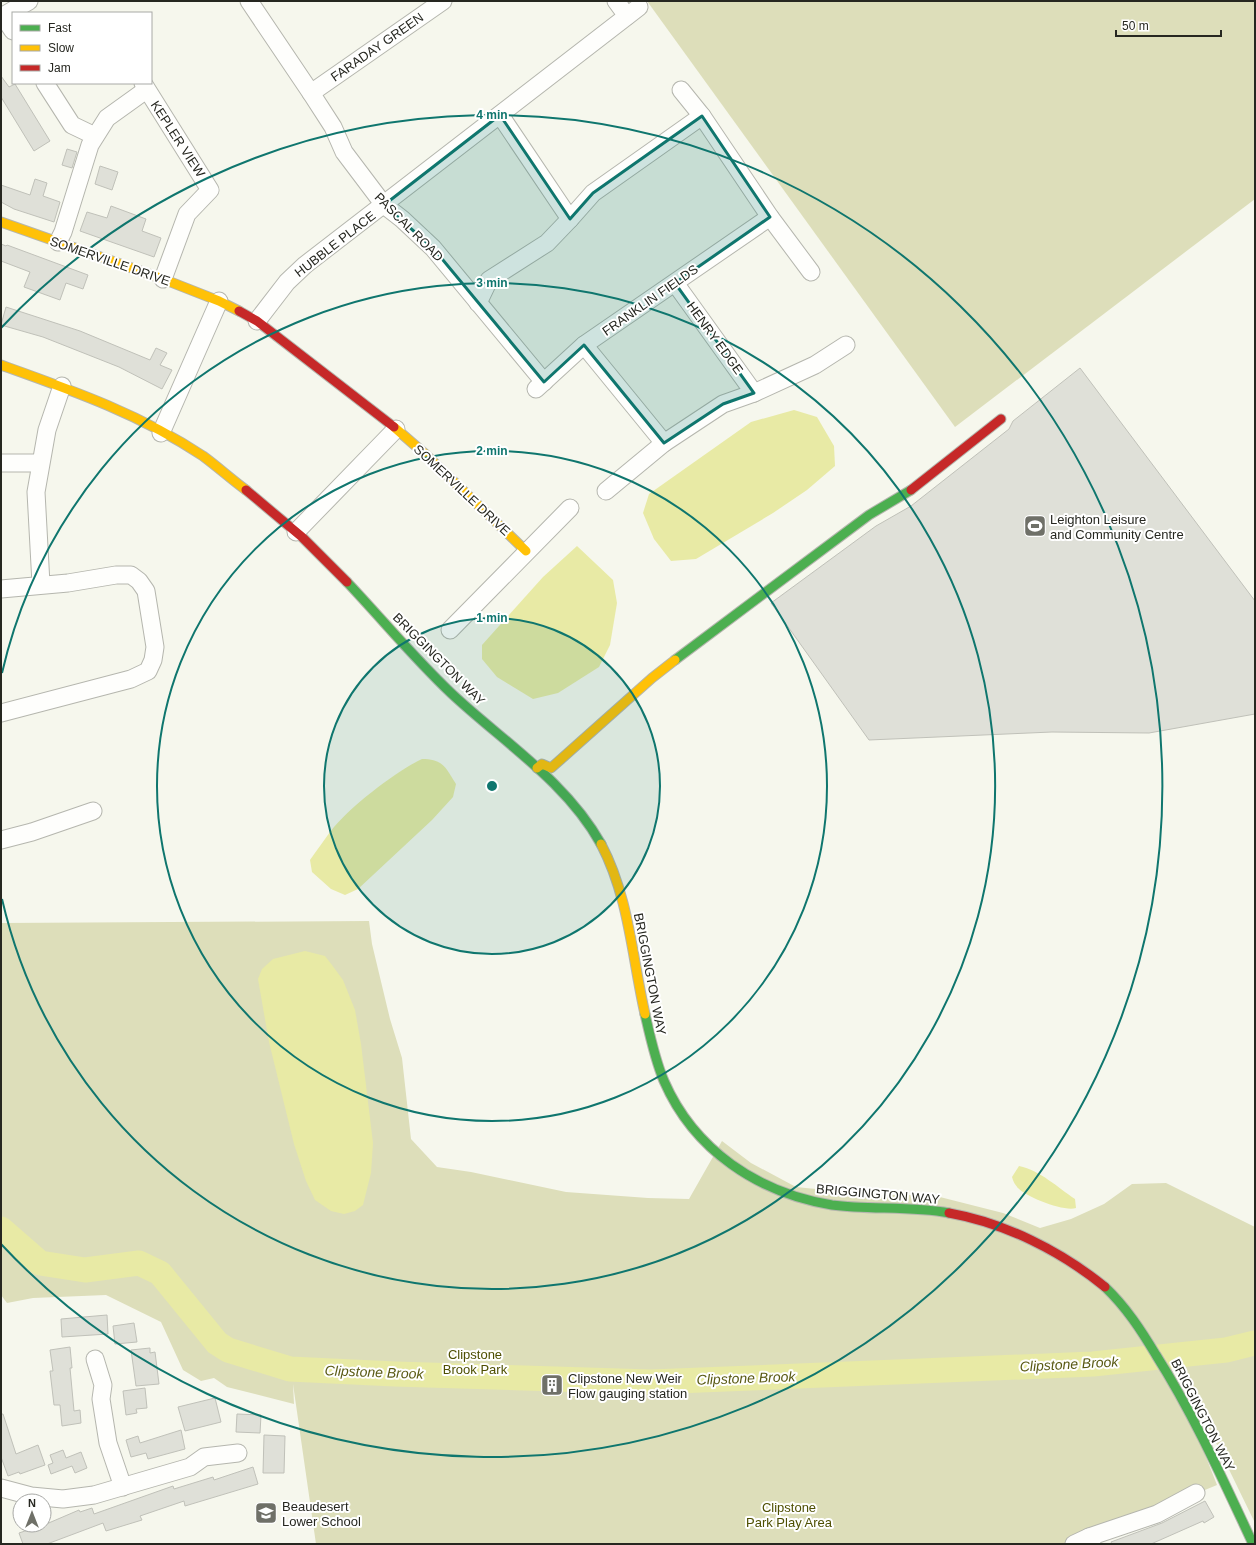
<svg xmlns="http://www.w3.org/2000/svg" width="1256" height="1545" font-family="Arial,sans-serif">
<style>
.green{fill:#dddeba}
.water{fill:#e8eaa5}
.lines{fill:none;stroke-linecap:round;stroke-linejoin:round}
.river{stroke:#e8eaa5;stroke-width:25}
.building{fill:#dfe0d8;stroke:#c0c1b9}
.street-casing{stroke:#b5b6ae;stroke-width:19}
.fast-casing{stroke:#b5b6ae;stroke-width:11}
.slow-casing{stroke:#b5b6ae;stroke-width:11}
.jam-casing{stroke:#b5b6ae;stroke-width:11}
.street{stroke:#fefefc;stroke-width:17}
.fast{stroke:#4caf50;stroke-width:9}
.slow{stroke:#ffc107;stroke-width:9}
.jam{stroke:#c62828;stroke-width:9}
.marked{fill:#0f766e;fill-opacity:0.2;stroke:#0f766e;stroke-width:3;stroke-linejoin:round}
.ring{fill:none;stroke:#0f766e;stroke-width:2}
.labels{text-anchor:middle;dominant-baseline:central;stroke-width:4;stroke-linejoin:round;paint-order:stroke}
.street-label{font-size:13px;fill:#262720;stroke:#fff}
.poi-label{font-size:13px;fill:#262720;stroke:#fff;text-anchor:start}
.park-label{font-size:13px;fill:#4e4f02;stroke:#fff}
.water-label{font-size:14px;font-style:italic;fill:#595913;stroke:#fff}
.centre{fill:#0f766e;stroke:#fff;stroke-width:2}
.ring-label{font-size:12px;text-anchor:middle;font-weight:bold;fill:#0f766e;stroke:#fff;stroke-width:4;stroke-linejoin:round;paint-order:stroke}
</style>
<rect width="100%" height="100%" fill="#f6f7ed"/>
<g class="green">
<polygon points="647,1 1255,1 1255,199 955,427"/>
<polygon points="369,921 372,944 390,1019 402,1058 411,1139 437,1167 471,1172 566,1192 648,1198 689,1199 722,1141 751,1163 796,1187 875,1195 932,1195 1003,1213 1040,1228 1071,1219 1104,1204 1132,1184 1166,1183 1255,1227 1255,1523 1184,1377 1185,1363 1169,1363 1217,1485 1074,1544 316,1544 293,1384 294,1404 227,1387 214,1378 201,1381 183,1370 161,1322 106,1295 33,1298 7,1303 1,1295 1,1234 38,1266 84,1274 139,1267 158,1276 215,1345 227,1353 291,1373 290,1369 247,1355 217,1343 160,1273 139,1263 85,1270 40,1263 1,1229 1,923"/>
</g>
<g class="water">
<polygon points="794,410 817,417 834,446 835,466 807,490 773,513 696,559 671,561 654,539 643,513 649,494 751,422"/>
<polygon points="577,546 613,580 617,603 610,645 599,667 558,693 533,699 497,677 482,659 482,645 543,577"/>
<path d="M422,759C443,759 446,768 456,784L453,797L432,820L358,889L345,895L331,889L312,872L310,860C318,849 326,837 334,827C354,804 395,772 422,759Z"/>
<polygon points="305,951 325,956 332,965 343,980 355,1010 361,1044 373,1143 371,1173 363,1205 355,1211 344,1214 331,1211 315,1200 306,1181 294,1144 269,1042 258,979 262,969 273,959"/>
<path d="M1019,1166C1041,1171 1057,1187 1075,1199L1076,1208C1064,1212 1026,1197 1018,1188C1015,1185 1013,1181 1012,1177Z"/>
</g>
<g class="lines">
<polyline class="river" points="1,1229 40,1263 85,1270 139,1263 160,1273 217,1343 228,1350 290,1369 395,1374 651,1382 1093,1364 1226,1350 1255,1343"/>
</g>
<g class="building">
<polygon points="1,76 9,87 15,84 50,141 34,151 1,97"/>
<polygon points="67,149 77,152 72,168 62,165"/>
<polygon points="100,166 118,172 112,190 95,184"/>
<polygon points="35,179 47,183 43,196 60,202 54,222 14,209 1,202 1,185 30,195"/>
<polygon points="111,206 146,219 142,231 161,238 154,257 80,231 87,212 107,218"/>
<polygon points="1,244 6,246 7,245 88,275 83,289 66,283 60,300 24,287 30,272 1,261"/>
<polygon points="6,307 80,331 150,360 156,348 167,353 160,365 172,370 162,389 119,367 43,337 1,325"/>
<polygon points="1080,368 1255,601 1255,714 1149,733 1052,732 869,740 771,603 876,526 911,506 1009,429 1013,421"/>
<polygon points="107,1315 108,1334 62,1337 61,1319"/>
<polygon points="134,1323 137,1342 115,1344 113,1326"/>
<polygon points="70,1347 72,1368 70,1368 74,1411 80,1410 81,1423 62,1426 60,1405 54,1405 50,1371 53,1371 50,1350"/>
<polygon points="150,1348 150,1353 155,1352 159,1384 136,1386 131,1350"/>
<polygon points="145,1388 147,1408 136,1409 137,1413 126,1415 123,1391"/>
<polygon points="215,1398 221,1422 185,1431 178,1407"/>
<polygon points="1,1414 3,1414 16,1454 38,1445 45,1465 20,1474 19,1472 8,1476 1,1457"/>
<polygon points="237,1414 261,1415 260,1433 236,1432"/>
<polygon points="181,1430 185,1449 148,1459 146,1453 131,1457 126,1440 138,1436 140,1443"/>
<polygon points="264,1435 285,1436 284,1473 263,1473"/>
<polygon points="63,1450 66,1458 81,1452 87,1468 75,1473 72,1466 51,1474 48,1465 53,1463 50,1455"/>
<polygon points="253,1467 258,1484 185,1506 184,1501 140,1516 142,1520 106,1531 103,1523 47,1544 23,1544 19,1533 31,1529 30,1525 44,1525 79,1510 80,1512 92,1508 94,1514 173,1486 174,1489 213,1477 214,1480"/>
<polygon points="1205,1501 1214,1517 1204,1523 1203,1521 1151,1544 1112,1544 1111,1542 1162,1523"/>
</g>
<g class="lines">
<g class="street-casing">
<g id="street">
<polyline points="249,1 311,93 333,127 344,152 384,205 402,219 433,248 544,382"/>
<polyline points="616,1 627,16"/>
<polyline points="3,16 13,31"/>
<polyline points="1,17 29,1"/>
<polyline points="45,83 72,125 95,136"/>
<polyline points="143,83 210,190 187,214 163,279"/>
<polyline points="681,90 702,116"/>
<polyline points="311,93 443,1"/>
<polyline points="500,115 570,219 593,193 702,116 770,217 811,272"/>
<polyline points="58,242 63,232 90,145 107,118 146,90"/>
<polyline points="478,303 489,280 547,243 570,219"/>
<polyline points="257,321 287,282 305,265 639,7"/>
<polyline points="584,345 664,443 723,404 754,393 675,283"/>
<polyline points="536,389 584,345 770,217"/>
<polyline points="754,393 815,365 846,345"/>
<polyline points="161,433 219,301"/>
<polyline points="1,463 40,463"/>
<polyline points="606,491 664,443"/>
<polyline points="296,532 396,429"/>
<polyline points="41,584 36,492 47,430 62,386"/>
<polyline points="1,589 68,583 116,575 131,575 139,581 146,591 155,647 153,660 148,671 131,679 1,713"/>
<polyline points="450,630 570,508"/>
<polyline points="1,840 32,832 93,811"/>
<polyline points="95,1359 103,1385 101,1399 108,1443 123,1487"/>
<polyline points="1,1488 31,1496 63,1499 94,1495 190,1467 204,1457 238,1453"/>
<polyline points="1074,1544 1089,1537"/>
<polyline points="1092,1544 1089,1537 1157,1514 1196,1493"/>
</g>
</g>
<g class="fast-casing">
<g id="fast">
<path d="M347,582C382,619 414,658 451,693C502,741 566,781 601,844"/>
<polyline points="675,660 869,515 911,490"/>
<path d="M645,1014C650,1036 655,1060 664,1081C694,1150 758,1193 832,1205C870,1210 911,1206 949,1213"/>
<path d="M1105,1287C1126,1307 1141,1330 1156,1355C1194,1415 1223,1480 1253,1544"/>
</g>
</g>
<g class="slow-casing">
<g id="slow">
<polyline points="1,222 163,279 219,301 239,311"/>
<path d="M1,365C71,390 140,414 203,456C218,467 231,479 246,490"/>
<polyline points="394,427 425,454 526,551"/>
<polyline points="537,768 542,764 551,768 652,678 675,660"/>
<path d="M601,844C629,897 632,957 645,1014"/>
</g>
</g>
<g class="jam-casing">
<g id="jam">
<polyline points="239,311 257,321 394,427"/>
<polyline points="246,490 302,537 347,582"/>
<polyline points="911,490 1001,419"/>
<path d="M949,1213C1005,1223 1061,1251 1105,1287"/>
</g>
</g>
<use href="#street" class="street"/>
<use href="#fast" class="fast"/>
<use href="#slow" class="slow"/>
<use href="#jam" class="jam"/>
</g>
<path class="marked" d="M500,115L570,219L593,193L702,116L770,217L675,283L754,393L723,404L664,443L584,345L544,382L433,248L384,205Z"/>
<circle cx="492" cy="786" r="168" fill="#0f766e" fill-opacity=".12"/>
<g class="ring">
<circle cx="492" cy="786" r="168"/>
<circle cx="492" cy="786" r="335"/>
<path d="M2 673A503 503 0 1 1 2 899"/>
<path d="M1 328A671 671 0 1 1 1 1244"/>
</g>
<defs>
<g id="stadium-square" transform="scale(1.15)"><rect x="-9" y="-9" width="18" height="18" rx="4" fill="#6f7068" stroke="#fff"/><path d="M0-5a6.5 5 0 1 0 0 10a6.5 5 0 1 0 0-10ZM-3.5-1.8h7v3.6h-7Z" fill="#fff"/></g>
<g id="building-square" transform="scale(1.15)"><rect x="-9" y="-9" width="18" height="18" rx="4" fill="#6f7068" stroke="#fff"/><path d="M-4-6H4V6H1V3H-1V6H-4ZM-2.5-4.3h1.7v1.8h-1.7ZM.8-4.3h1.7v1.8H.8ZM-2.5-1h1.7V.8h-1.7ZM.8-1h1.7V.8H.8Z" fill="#fff"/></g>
<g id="school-square" transform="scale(1.15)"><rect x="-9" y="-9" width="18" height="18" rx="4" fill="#6f7068" stroke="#fff"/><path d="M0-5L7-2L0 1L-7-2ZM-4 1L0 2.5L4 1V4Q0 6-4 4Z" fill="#fff"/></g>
</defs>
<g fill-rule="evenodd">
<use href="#stadium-square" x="1035" y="526"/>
<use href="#building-square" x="552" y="1385"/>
<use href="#school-square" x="266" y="1513"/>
</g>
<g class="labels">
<g class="street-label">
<text transform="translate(377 47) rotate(-35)">FARADAY GREEN</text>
<text transform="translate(178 139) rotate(57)">KEPLER VIEW</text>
<text transform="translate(409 227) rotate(45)">PASCAL ROAD</text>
<text transform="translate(335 244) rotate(-38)">HUBBLE PLACE</text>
<text transform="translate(110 261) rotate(19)">SOMERVILLE DRIVE</text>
<text transform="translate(650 300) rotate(-35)">FRANKLIN FIELDS</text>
<text transform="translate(715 338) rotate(54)">HENRY EDGE</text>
<text transform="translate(462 490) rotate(43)">SOMERVILLE DRIVE</text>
<text transform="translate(439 659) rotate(45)">BRIGGINGTON WAY</text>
<text transform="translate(650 974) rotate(79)">BRIGGINGTON WAY</text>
<text transform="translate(878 1194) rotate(5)">BRIGGINGTON WAY</text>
<text transform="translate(1203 1415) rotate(63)">BRIGGINGTON WAY</text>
</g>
<g class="poi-label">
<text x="1050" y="519">Leighton Leisure<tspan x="1050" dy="15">and Community Centre</tspan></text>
<text x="568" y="1378">Clipstone New Weir<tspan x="568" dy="15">Flow gauging station</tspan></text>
<text x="282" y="1506">Beaudesert<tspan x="282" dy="15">Lower School</tspan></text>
</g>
<g class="park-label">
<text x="475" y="1354">Clipstone<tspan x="475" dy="15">Brook Park</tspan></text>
<text x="789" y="1507">Clipstone<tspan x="789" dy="15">Park Play Area</tspan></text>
</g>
<g class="water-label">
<text transform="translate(1069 1364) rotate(-3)">Clipstone Brook</text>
<text transform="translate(374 1372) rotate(2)">Clipstone Brook</text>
<text transform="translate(746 1378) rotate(-2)">Clipstone Brook</text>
</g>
</g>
<circle cx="492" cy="786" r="6" class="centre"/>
<g class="ring-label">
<text x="492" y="119">4 min</text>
<text x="492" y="287">3 min</text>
<text x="492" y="455">2 min</text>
<text x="492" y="622">1 min</text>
</g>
<rect width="1256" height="1545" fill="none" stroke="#262720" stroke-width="4"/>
<rect x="12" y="12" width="140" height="72" fill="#ffffff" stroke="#a8a9a6"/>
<rect x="20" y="25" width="20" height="6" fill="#4caf50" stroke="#a8a9a6"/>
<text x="48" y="32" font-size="12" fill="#262720">Fast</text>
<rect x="20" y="45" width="20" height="6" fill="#ffc107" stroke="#a8a9a6"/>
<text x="48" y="52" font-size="12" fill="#262720">Slow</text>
<rect x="20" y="65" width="20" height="6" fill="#c62828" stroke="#a8a9a6"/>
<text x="48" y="72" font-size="12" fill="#262720">Jam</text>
<g transform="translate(32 1513)"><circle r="19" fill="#ffffff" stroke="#a8a9a6"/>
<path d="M0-3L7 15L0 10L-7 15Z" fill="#6f7068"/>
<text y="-6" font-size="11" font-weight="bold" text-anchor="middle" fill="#262720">N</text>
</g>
<path d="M1116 30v6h105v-6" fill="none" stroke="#262720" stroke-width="2"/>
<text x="1122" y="30" font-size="12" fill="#262720" stroke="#ffffff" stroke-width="3" paint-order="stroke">50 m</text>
</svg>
